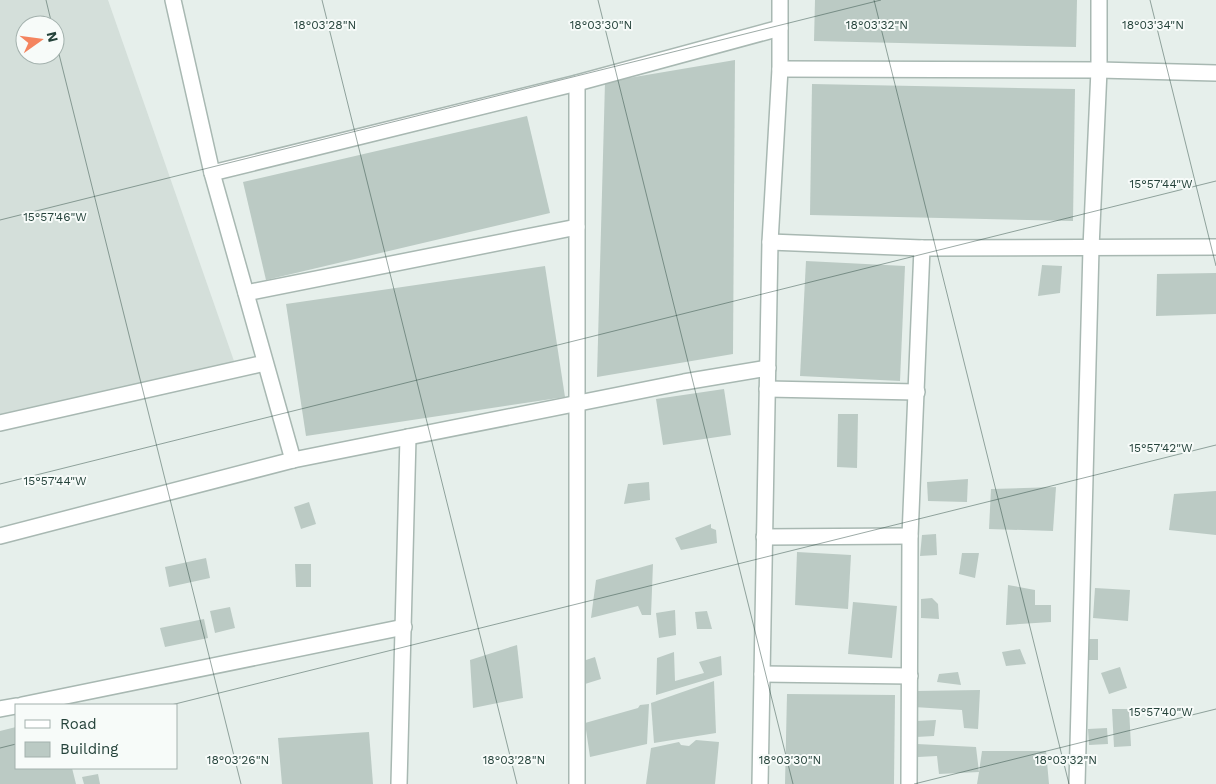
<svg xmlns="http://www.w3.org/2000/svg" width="1216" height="784" font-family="'Work Sans',sans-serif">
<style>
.built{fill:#d4dfda;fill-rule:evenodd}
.building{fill:#bbcac4}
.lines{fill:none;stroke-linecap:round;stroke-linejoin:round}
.street-casing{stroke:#a8b8b2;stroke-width:18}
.street{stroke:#fff;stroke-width:15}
.ticks{fill:none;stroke:#24423a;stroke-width:1;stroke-opacity:0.45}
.ticks-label{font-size:12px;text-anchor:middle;fill:#24423a;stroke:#f7fbf9;stroke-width:4;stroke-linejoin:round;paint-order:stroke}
</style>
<rect width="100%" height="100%" fill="#e6efeb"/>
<path class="built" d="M0,0H108L234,361L0,426ZM25,25H55V55H25Z"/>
<g class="building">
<polygon points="815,0 1077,0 1076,47 814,41"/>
<polygon points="735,60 733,354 597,377 605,82"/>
<polygon points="812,84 1075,89 1073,221 810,215"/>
<polygon points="527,116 550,213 266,280 243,182"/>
<polygon points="806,261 905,266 900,381 800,376"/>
<polygon points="1042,265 1062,266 1060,293 1038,296"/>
<polygon points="545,266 565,397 306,436 286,304"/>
<polygon points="1216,273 1216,314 1156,316 1157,274"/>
<polygon points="724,389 731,435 663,445 656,399"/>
<polygon points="838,414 858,414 857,468 837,467"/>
<polygon points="968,479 967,502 928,501 927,482"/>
<polygon points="649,482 650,500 624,504 628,484"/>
<polygon points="1056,487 1053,531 989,529 991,489"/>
<polygon points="1216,491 1216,535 1169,530 1174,494"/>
<polygon points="309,502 316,524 301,529 294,507"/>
<polygon points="711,524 711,528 716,530 717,543 681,550 675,538"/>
<polygon points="936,534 937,555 920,556 922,535"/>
<polygon points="797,552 851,555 848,609 795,605"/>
<polygon points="962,553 979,553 975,578 959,574"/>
<polygon points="206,558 210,578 169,587 165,567"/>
<polygon points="295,564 311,564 311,587 296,587"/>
<polygon points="653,564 651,615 642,615 638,606 591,618 596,580"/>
<polygon points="1008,585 1035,590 1035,605 1051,605 1051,622 1006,625"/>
<polygon points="1095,588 1130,590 1128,621 1093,618"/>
<polygon points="932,598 938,604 939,619 921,618 921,599"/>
<polygon points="853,602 897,606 892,658 848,654"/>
<polygon points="230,607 235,628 215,633 210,611"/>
<polygon points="675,610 676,635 659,638 656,613"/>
<polygon points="707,611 712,629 697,629 695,612"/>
<polygon points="204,619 208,638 165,647 160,628"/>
<rect x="1088" y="639" width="10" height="21"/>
<polygon points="517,645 523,698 473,708 470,660"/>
<polygon points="1020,649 1026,664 1006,666 1002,652"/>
<polygon points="674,652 675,681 704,673 699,662 721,656 722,675 656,695 657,658"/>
<polygon points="595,657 601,679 585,684 583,661"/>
<polygon points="1120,667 1127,688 1109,694 1101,673"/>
<polygon points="958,672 961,685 937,682 939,674"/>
<polygon points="714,681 716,733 654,743 651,703"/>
<polygon points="980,690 978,729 964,728 962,710 914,707 915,691"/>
<polygon points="787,694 895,695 894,784 785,784"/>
<polygon points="649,704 647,744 590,757 585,723 638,708 640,705"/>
<polygon points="1112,709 1129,709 1131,746 1114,747"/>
<polygon points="936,720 934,736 916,737 916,721"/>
<polygon points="16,727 16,768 72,768 76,784 0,784 0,731"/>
<polygon points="1107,728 1108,744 1089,745 1088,729"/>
<polygon points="369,732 373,784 282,784 278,738"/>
<polygon points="696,740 719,742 715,784 646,784 651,748 679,742 681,745 689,746"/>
<polygon points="917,744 976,747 979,772 982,751 1046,751 1049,784 977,784 979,772 939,774 937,756 918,757"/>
<polygon points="98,774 100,784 84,784 82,777"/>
</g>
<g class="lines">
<g class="street-casing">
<g id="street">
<polyline points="173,0 212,173 293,460"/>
<polyline points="780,69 1099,70 1216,73"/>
<polyline points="212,173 577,83 780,28"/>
<polyline points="770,242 922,248 1216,247"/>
<polyline points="246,293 577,227"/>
<polyline points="767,389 917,392"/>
<polyline points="0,423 265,363"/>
<polyline points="0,536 293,460 684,382 768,368"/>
<polyline points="764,537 910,536"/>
<polyline points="762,674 910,676"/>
<polyline points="22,705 404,627"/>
<polyline points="0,709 16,706"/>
<polyline points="399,784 408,437"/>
<polyline points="577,784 577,83"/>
<polyline points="760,784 770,242 780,69 780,0"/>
<polyline points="909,784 910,536 922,248"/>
<polyline points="1077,784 1091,248 1099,70 1099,0"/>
</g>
</g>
<use href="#street" class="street"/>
</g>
<path class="ticks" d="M46,0L52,25M322,0L517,784M598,0L793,784M874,0L1069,784M1150,0L1216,266M55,38L241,784M0,220L881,0M0,484L1216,181M171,705L1216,445M0,748L16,744M914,784L1216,709"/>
<g class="ticks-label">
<text x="325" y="29">18°03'28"N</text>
<text x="601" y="29">18°03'30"N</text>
<text x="877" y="29">18°03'32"N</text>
<text x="1153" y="29">18°03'34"N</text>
<text x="1161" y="188">15°57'44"W</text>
<text x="55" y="221">15°57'46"W</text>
<text x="1161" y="452">15°57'42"W</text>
<text x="55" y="485">15°57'44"W</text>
<text x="1161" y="716">15°57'40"W</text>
<text x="238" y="764">18°03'26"N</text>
<text x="514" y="764">18°03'28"N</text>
<text x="790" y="764">18°03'30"N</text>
<text x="1066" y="764">18°03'32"N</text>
</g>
<rect x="15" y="704" width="162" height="65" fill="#f7fbf9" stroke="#a3b1ad"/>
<rect x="25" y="720" width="25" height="8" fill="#ffffff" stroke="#a3b1ad"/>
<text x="60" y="729" font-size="15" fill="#24423a">Road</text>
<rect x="25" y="742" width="25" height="15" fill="#bbcac4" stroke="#a3b1ad"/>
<text x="60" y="754" font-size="15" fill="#24423a">Building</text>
<g transform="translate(40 40) rotate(76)"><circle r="24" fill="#f7fbf9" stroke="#a3b1ad"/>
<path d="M0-4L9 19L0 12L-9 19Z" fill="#f4845f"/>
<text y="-8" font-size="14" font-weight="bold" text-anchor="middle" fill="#24423a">N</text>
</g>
</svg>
